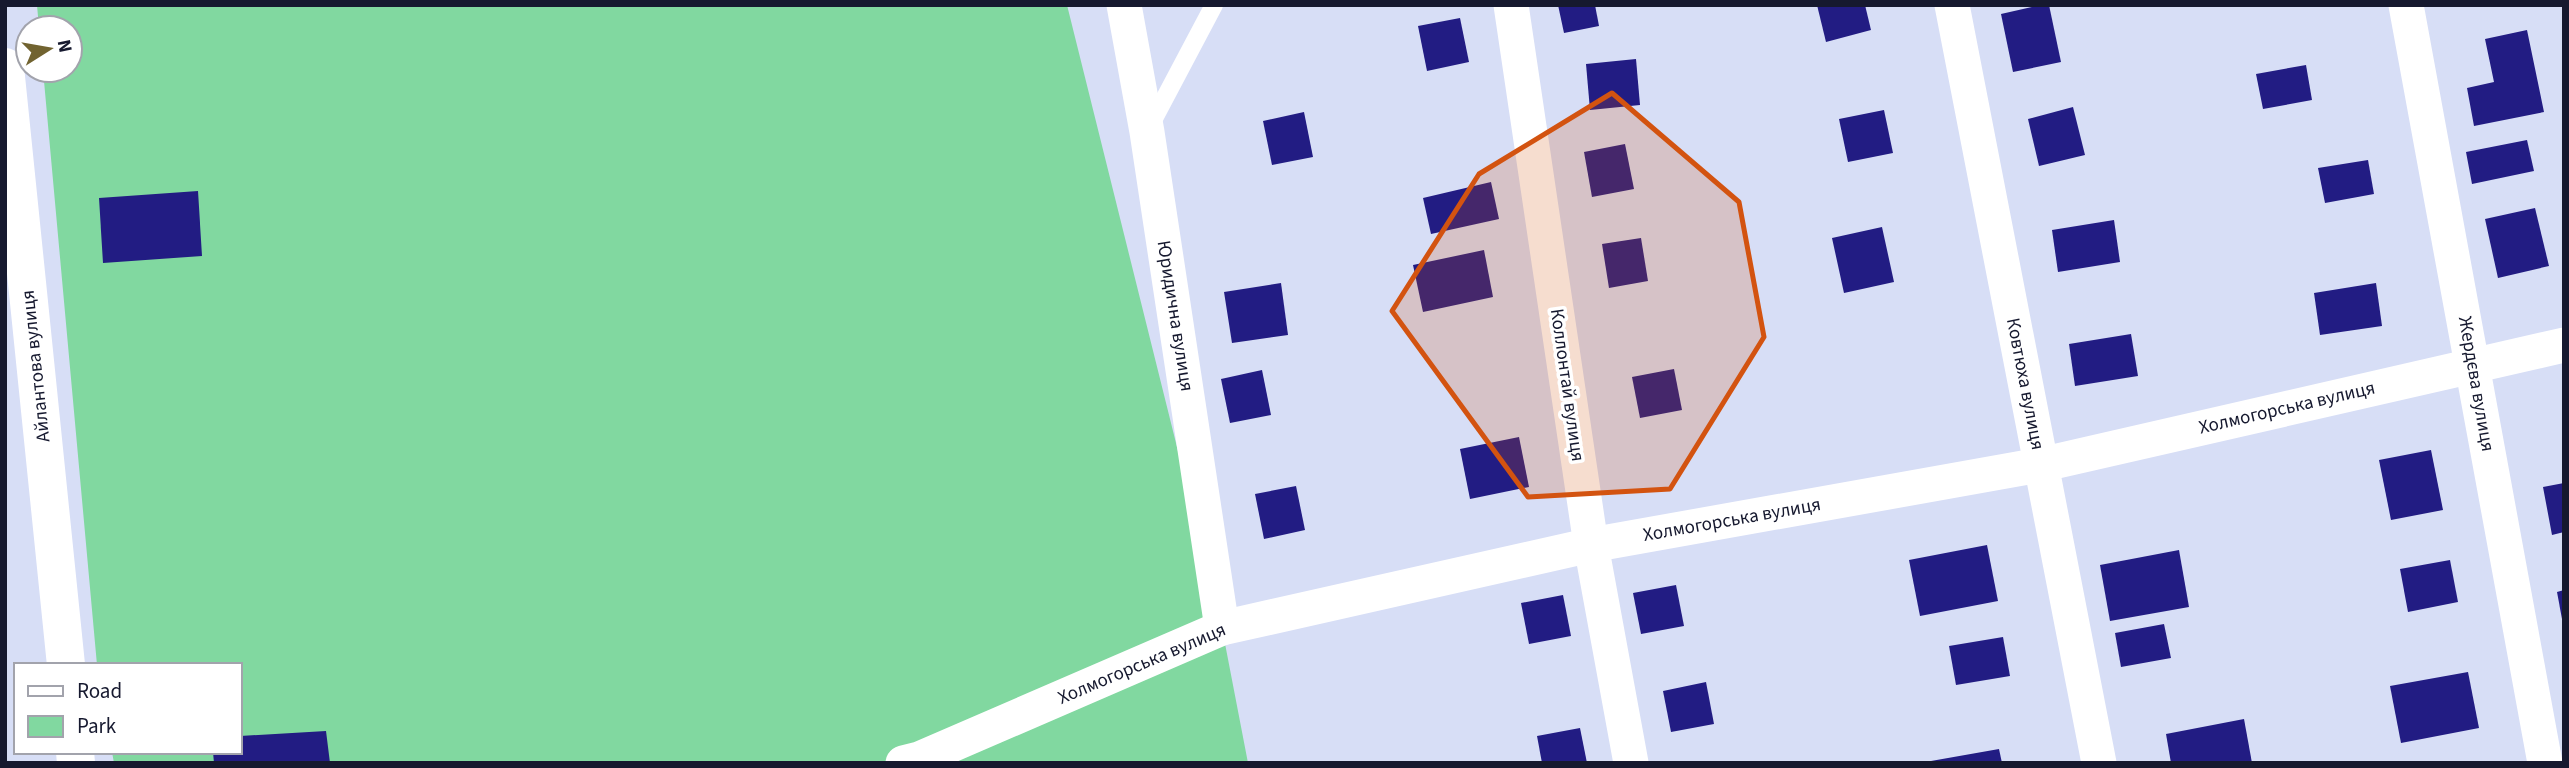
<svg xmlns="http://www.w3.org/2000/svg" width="2569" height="768" font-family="'Source Sans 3',sans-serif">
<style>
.green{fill:#81d8a0}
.building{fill:#221c83}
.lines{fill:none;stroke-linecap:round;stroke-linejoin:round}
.lane{stroke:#fff;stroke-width:18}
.street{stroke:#fff;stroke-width:35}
.secondary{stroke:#fff;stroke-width:38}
.marked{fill:#d35310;fill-opacity:0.2;stroke:#d35310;stroke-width:5;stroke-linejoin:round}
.labels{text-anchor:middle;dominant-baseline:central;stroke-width:7;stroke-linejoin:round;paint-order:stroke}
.street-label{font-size:19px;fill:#16192f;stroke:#fff}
</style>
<rect width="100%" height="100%" fill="#d7def6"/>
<polygon class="green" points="37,5 1067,5 1222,628 1248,763 114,763 112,752 240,752 240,665 97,665 43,70 70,70 70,28 39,28"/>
<g class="building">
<polygon points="1558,5 1595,5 1599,26 1564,33"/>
<polygon points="1817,5 1865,5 1871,30 1826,42"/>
<polygon points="2041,5 2049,5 2061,62 2013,72 2001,14"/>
<polygon points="1460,18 1469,62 1427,71 1418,26"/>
<polygon points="2527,30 2544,112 2474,126 2467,88 2494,82 2485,39"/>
<polygon points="1636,59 1640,105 1590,110 1586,64"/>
<polygon points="2306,65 2312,100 2263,109 2256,74"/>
<polygon points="2073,107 2085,155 2039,166 2028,119"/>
<polygon points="1884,110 1893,153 1848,162 1839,119"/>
<polygon points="1304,112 1313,157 1272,165 1263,121"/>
<polygon points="2527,140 2534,171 2472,184 2466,152"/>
<polygon points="1625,144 1634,189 1592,197 1584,152"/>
<polygon points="2368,160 2374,194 2325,203 2318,168"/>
<polygon points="1491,182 1499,219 1431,234 1423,198"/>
<polygon points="198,191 202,256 103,263 99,198"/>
<polygon points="2535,208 2549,266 2498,278 2485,219"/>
<polygon points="2114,220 2120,262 2058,272 2052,230"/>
<polygon points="1882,227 1894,282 1844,293 1832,238"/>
<polygon points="1641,238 1648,281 1609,288 1602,244"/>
<polygon points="1484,250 1493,297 1423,312 1413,265"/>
<polygon points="1281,283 1288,335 1232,343 1224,292"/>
<polygon points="2376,283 2382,326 2320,335 2314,293"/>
<polygon points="2131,334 2138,376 2075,386 2069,344"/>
<polygon points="1674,369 1682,410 1640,418 1632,377"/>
<polygon points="1262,370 1271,415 1230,423 1221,379"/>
<polygon points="1519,437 1529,487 1470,499 1460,449"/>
<polygon points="2431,450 2443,510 2391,520 2379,460"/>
<polygon points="2564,483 2564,532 2552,535 2543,487"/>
<polygon points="1296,486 1305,530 1264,539 1255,494"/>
<polygon points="1987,545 1998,601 1920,616 1909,560"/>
<polygon points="2179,550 2189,607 2110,621 2100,565"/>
<polygon points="2450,560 2458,602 2408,612 2400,569"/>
<polygon points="1676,585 1684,626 1641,634 1633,593"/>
<polygon points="2564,590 2564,618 2562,619 2557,592"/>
<polygon points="1563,595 1571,636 1529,644 1521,603"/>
<polygon points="2164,624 2171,658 2121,667 2115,633"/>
<polygon points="2003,637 2010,676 1956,685 1949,646"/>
<polygon points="2468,672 2479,728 2401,743 2390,686"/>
<polygon points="1706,682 1714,724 1671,732 1663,691"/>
<polygon points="2244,719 2252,763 2171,763 2166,734"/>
<polygon points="1580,728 1587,763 1542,763 1537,736"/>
<polygon points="326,731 330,763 214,763 213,752 240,752 240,736"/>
<polygon points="1999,749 2002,763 1931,763 1931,761"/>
</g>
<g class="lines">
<polyline class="lane" points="1150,126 1214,5"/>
<g class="street">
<polyline points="1124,5 1147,132 1222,628"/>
<polyline points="1511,5 1591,545 1631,763"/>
<polyline points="1952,5 2099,763"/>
<polyline points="2406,5 2545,763"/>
<polyline points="903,763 919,759 1222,628 1591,545 2040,465 2564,345"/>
</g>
<g class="secondary">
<polyline points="5,67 66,665"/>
<polyline points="75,752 76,763"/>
</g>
</g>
<path class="marked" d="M1612,93L1739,202L1764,337L1670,489L1528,497L1392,311L1479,174Z"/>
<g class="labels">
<g class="street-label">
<text transform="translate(1175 316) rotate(81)">Юридична вулиця</text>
<text transform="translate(36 366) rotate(-96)">Айлантова вулиця</text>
<text transform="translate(2025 384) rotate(79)">Ковтюха вулиця</text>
<text transform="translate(2476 384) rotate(80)">Жердєва вулиця</text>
<text transform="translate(1567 385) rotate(82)">Коллонтай вулиця</text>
<text transform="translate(2287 408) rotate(-13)">Холмогорська вулиця</text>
<text transform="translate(1732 520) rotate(-10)">Холмогорська вулиця</text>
<text transform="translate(1142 664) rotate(-23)">Холмогорська вулиця</text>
</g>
</g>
<rect width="2569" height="768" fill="none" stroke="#16192f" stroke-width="14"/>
<rect x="14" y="663" width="228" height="91" fill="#ffffff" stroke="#a2a3ac" stroke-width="2"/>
<rect x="28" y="686" width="35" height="10" fill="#ffffff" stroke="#a2a3ac" stroke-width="2"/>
<text x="77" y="698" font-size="21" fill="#16192f">Road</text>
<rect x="28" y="716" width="35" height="21" fill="#81d8a0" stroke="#a2a3ac" stroke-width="2"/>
<text x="77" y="733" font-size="21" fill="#16192f">Park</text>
<g transform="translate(49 49) rotate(79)"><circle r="33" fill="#ffffff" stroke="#a2a3ac" stroke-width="2"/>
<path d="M0-5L12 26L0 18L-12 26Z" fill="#716330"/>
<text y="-10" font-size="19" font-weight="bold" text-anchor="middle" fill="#16192f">N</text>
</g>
</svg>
